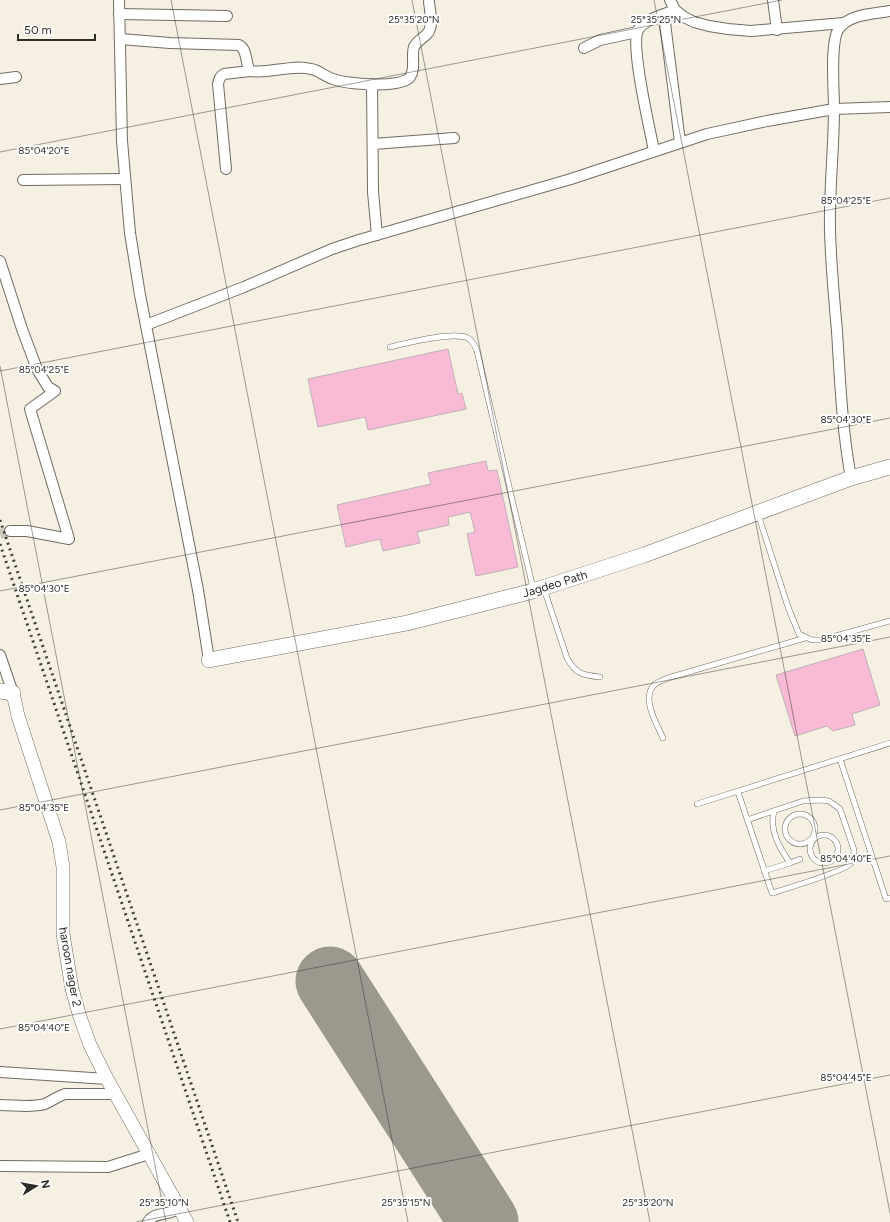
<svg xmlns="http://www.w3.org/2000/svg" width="890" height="1222" font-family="Figtree,sans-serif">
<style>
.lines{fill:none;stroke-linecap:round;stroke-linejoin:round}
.runway{stroke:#9c988e;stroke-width:69}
.building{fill:#f8bad5;stroke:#c0b1b7}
.minor-tunnel{stroke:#cdc9bd;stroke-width:10;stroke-dasharray:10 5;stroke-linecap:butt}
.service-casing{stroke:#706c60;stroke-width:6}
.minor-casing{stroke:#706c60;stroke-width:12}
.tertiary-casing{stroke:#706c60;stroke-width:14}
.secondary-casing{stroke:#706c60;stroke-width:16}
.service{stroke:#fff;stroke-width:5}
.minor{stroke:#fff;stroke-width:10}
.tertiary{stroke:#fff;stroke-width:13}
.secondary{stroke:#fff;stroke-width:15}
.rail{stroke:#42403a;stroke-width:3;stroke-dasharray:2 4;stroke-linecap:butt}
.ticks{fill:none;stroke:#2e2c27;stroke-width:1;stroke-opacity:0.45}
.labels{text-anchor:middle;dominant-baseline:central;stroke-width:4;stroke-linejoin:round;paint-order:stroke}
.street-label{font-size:12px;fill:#2e2c27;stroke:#fff}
.ticks-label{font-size:10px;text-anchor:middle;fill:#2e2c27;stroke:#fff;stroke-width:4;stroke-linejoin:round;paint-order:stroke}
</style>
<rect width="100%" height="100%" fill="#f5f0e2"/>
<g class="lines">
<polyline class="runway" points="330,981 484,1222"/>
</g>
<g class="building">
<polygon points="448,349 458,394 462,393 466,409 368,430 365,417 318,427 308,379"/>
<polygon points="486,461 488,471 497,470 518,567 476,576 467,534 475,532 470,512 448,517 449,525 417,532 420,543 383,551 380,539 346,547 337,505 431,484 428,473"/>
<polygon points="863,649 880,705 852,714 855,725 833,731 827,726 795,736 776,675"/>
</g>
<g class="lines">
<polyline class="minor-tunnel" points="0,534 10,531"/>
<g class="service-casing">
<g id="service">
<path d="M390,347C407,343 453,331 468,338C473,341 475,346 477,351L533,588"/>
<polyline points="758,514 788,607 799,634 812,640 821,640 890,621"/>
<path d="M544,589L567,658C576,674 582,675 600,677"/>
<path d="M663,738C657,724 641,699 654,685C658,681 664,680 668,678L805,638"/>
<polyline points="840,759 886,899 890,898"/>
<path d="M738,792L772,893C785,889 846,871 851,863C854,859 854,854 854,850L840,809L829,801L820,800L803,801L747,820"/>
<polyline points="697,804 890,743"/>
<path d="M774,811C769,830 779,847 790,863L800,859"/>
<circle cx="800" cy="829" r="15"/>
<circle cx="824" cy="849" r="14"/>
<polyline points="764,871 790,863"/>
</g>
</g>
<g class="minor-casing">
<g id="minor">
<polyline points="119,0 122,141 130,233 140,295 198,590 209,660"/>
<polyline points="670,0 675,10 684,17 694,22 709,26 728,29 751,31 844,23"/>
<polyline points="773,0 777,30"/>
<polyline points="119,14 227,16"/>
<polyline points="664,15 680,142"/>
<path d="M120,39L170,43L239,45C248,50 245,63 250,71C270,74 292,64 311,69C319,70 325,77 333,79C346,84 401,89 410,77C416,69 411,56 414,47C417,41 422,39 427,34C434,27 430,11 429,2"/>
<polyline points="584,48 600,40 637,32"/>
<polyline points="0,79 16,77"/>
<polyline points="372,84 373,192 377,235"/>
<polyline points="373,144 454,138"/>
<path d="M654,151C650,129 630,46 638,30C643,20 665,14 675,10"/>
<path d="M226,169L218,84C219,79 220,76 224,74L250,71"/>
<polyline points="23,180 125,179"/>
<polyline points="0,261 22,329 37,369 48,387 55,391 30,409 69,539 27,531 10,531"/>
<polyline points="146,325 244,287 332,249 359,240 571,179 707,134 767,121 834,109 890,107"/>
<path d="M851,478C842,429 840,380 837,331C834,298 831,265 830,231C829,190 834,149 834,108C834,90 830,44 838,30C847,14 874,14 890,11"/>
<polyline points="0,655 13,693"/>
<polyline points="0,1072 107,1079"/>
<path d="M0,1105C14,1105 31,1108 45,1104C52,1101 58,1096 65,1094H115"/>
<polyline points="0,1166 108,1167 149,1154"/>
<path d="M148,1222C154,1211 171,1216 179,1208"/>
</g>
</g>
<g class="tertiary-casing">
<polyline id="tertiary" points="13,693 18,716 59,842 63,867 63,934 72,989 80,1017 90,1045 107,1079 187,1222"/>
</g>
<g class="secondary-casing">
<g id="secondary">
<polyline points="209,660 407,623 533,591 644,555 851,478 890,467"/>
<polyline points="0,691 13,693"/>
</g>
</g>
<use href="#service" class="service"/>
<use href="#minor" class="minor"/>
<use href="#tertiary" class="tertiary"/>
<use href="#secondary" class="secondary"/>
<g class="rail">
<polyline points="0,520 238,1222"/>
<polyline points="0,544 230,1222"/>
</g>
</g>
<path class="ticks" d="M171,0L408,1222M412,0L650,1222M654,0L890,1213M0,152L782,0M0,366L166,1222M0,371L890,198M0,591L890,418M0,810L890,637M0,1029L890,856M136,1222L890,1075"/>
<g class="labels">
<g class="street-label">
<text transform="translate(555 584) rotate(-17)">Jagdeo Path</text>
<text transform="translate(70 967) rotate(80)">haroon nager 2</text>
</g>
</g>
<g class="ticks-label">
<text x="414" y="23">25°35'20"N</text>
<text x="656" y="23">25°35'25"N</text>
<text x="44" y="154">85°04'20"E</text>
<text x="846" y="204">85°04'25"E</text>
<text x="44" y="373">85°04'25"E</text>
<text x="846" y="423">85°04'30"E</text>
<text x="44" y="592">85°04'30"E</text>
<text x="846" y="642">85°04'35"E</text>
<text x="44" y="811">85°04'35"E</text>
<text x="846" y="862">85°04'40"E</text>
<text x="44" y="1031">85°04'40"E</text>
<text x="846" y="1081">85°04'45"E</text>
<text x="164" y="1206">25°35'10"N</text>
<text x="406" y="1206">25°35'15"N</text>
<text x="648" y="1206">25°35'20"N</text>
</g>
<g transform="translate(36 1186) rotate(79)" stroke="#ffffff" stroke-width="3" paint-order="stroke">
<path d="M0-3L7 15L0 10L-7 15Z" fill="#2e2c27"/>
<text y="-6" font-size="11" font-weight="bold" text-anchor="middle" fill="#2e2c27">N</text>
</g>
<path d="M18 34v6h77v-6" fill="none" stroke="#2e2c27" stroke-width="2"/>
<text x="24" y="34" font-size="12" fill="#2e2c27" stroke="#ffffff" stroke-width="3" paint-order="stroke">50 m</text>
</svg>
